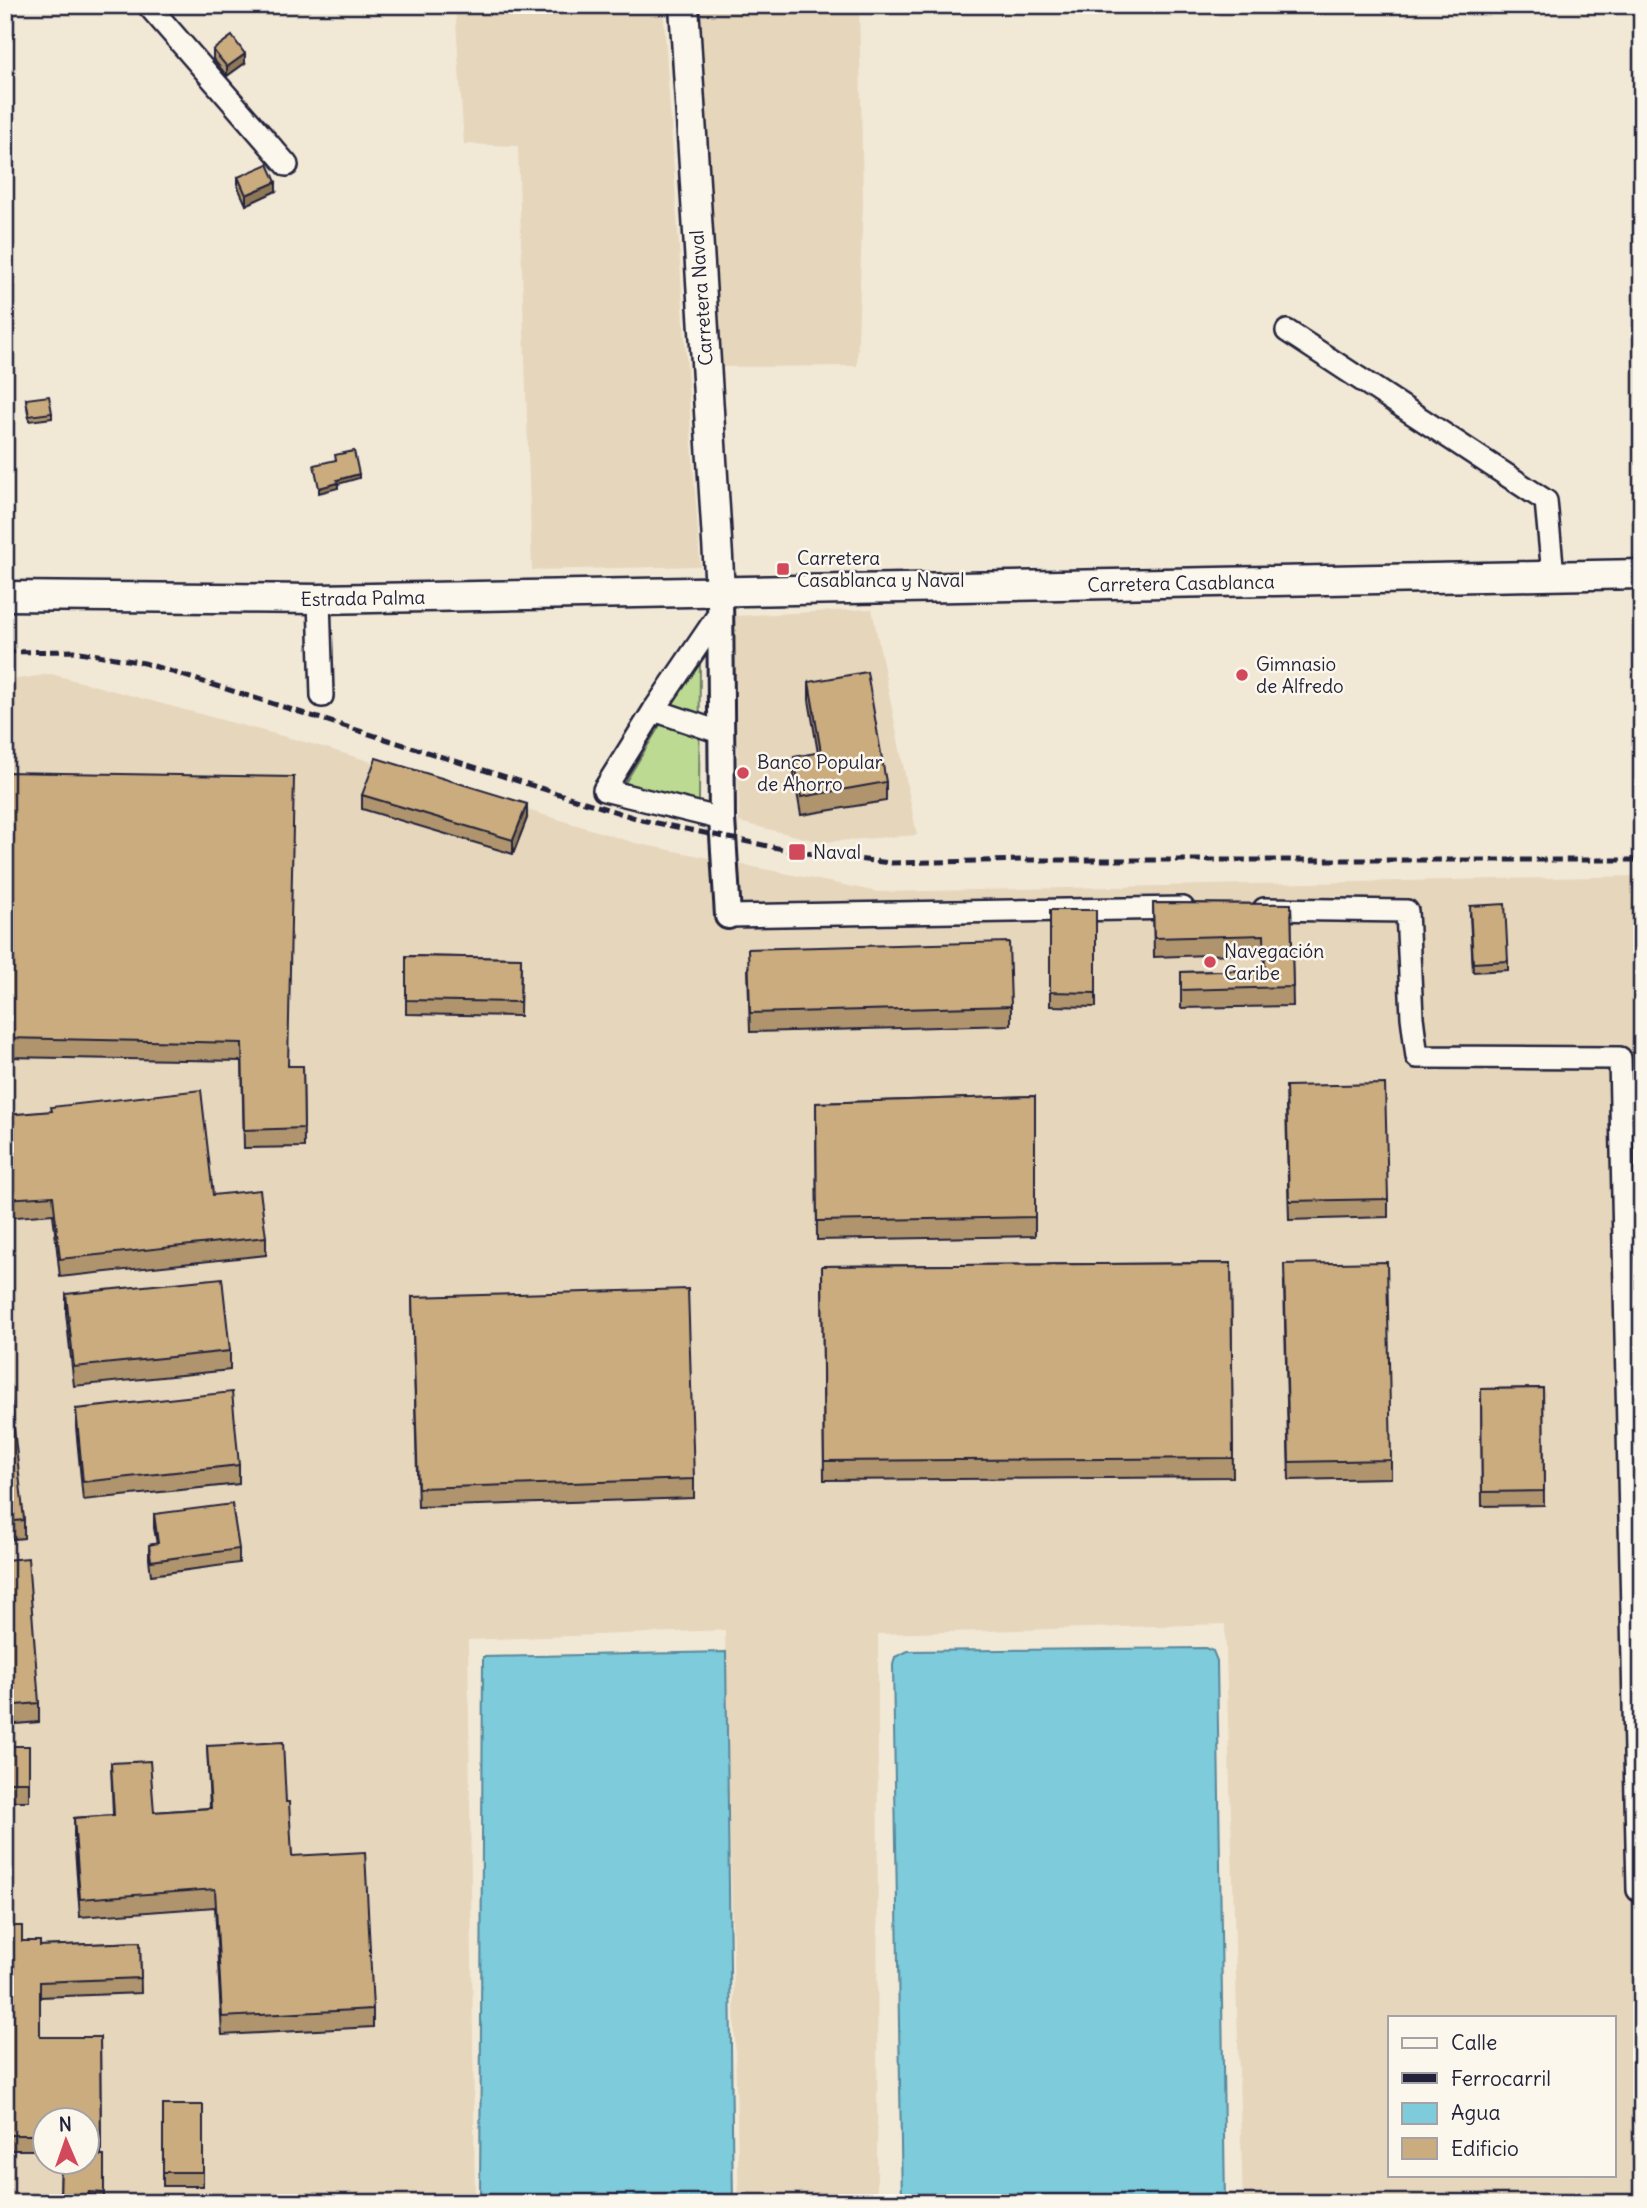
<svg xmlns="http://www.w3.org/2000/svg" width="1647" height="2208" font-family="Delius,sans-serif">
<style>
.built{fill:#e6d6bc;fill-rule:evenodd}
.green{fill:#bdda92;stroke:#707e66;stroke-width:2}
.water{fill:#7dcbdb;stroke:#59879b;stroke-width:2}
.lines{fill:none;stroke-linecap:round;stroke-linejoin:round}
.minor-casing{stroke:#22223b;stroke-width:26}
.tertiary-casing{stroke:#22223b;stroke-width:30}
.secondary-casing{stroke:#22223b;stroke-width:33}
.minor{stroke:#fbf7ec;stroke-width:21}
.tertiary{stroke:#fbf7ec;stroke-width:24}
.secondary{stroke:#fbf7ec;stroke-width:28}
.rail{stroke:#22223b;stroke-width:5;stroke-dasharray:10 5;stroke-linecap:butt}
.wall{fill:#af946d;stroke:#22223b;stroke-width:2}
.shaded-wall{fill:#8e7859;stroke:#22223b;stroke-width:2}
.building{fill:#cbac7f;stroke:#22223b;stroke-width:2}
.poi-dot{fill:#d1495b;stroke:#fbf7ec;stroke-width:2.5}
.labels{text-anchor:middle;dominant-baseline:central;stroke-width:5;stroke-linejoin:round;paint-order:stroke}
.street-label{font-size:19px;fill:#22223b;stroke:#fbf7ec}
.poi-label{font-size:19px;fill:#22223b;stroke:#fbf7ec;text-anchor:start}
</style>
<rect width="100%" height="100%" fill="#f1e8d6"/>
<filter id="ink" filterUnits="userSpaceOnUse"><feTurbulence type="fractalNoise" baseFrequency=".0143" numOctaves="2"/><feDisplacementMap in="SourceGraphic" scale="14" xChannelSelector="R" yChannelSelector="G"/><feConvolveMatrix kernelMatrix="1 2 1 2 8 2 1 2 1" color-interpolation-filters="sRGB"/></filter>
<g filter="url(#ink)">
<g class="built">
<polygon points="455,5 663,5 700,566 532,570 518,146 464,144"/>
<polygon points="699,5 859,5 863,200 857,366 715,367"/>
<polygon points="872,609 917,835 821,842 739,822 735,616"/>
<path d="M51,674L323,747L635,843L878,892L1642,876V2203H1243L1225,1624L878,1634L877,2203H739L725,1630L468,1640L475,2203H5V681ZM1390,2017H1614V2175H1390ZM46,2120H88V2162H46Z"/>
</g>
<polygon class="green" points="700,659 699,803 625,783"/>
<g class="water">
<polygon points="1205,1648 1213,1651 1217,1661 1225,2203 902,2203 893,1665 895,1657 908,1651"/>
<polygon points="726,1652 733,2203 480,2203 483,1657"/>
</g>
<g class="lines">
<g class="minor-casing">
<g id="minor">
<polyline points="148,5 287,165"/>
<polyline points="1287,331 1546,501 1553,575"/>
<polyline points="319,599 322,696"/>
<polyline points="721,611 654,710 604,790 722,819"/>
<polyline points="654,710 722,733"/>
<polyline points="1264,909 1407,911 1412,1017 1417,1057 1620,1058 1638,1890"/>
<polyline points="728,916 1183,908"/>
</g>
</g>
<g class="tertiary-casing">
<polyline id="tertiary" points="720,590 722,819 728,916"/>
</g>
<g class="secondary-casing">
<g id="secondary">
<polyline points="684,5 720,590"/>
<polyline points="5,596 319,599 1642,574"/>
</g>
</g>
<use href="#minor" class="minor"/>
<use href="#tertiary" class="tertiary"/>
<use href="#secondary" class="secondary"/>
<polyline class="rail" points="5,652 74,651 144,663 642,820 797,852 891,863 1025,860 1642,860"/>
</g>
<g class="wall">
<polygon points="213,50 245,63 227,76 213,59"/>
<polygon points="238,177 276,191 246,205 238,187"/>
<polygon points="26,399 52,413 52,418 29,421"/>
<polygon points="809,682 886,782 886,801 801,815 794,775 794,757 818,753 809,700"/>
<polygon points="5,772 289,1066 303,1066 304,1147 244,1148 242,1061 5,1057"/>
<polygon points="362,795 527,818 513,854 362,809"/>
<polygon points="1153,903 1291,904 1293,1006 1181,1008 1181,972 1264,970 1264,953 1154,957"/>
<polygon points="1050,910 1096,910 1096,1007 1050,1006"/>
<polygon points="1470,915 1508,961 1508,970 1473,972"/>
<polygon points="406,956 521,958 520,1016 406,1014"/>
<polygon points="748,968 1011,1006 1011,1025 750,1032"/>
<polygon points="1035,1096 1035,1236 817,1240 816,1103"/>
<polygon points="1286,1105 1388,1199 1388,1217 1289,1220"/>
<polygon points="5,1115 213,1195 266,1237 266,1255 60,1277 53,1214 5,1218"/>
<polygon points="1231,1263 1233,1477 824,1480 822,1266"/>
<polygon points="1284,1283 1391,1460 1391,1478 1289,1480"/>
<polygon points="66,1294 230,1351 230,1370 74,1386 66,1313"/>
<polygon points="412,1297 694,1479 694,1498 418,1507"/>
<polygon points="5,1383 24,1520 24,1538 5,1540"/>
<polygon points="1543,1388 1544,1505 1482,1506 1481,1389"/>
<polygon points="76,1409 239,1465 239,1484 83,1500 76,1427"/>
<polygon points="154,1514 239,1549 239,1563 151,1575 149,1559 149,1545 157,1544 154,1528"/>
<polygon points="5,1560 39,1703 39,1722 5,1725"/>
<rect x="5" y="1746" width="24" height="55"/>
<polygon points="207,1746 286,1802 292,1856 373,2009 373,2027 222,2035 215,1907 80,1917 74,1836 74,1818 113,1815 111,1763 154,1812 210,1808"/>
<polygon points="5,1926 22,1926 22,1941 40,1941 40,1946 140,1942 141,1993 40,1997 40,2037 100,2037 101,2156 104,2156 104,2203 60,2203 61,2162 88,2162 88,2120 46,2120 46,2150 5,2150"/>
<rect x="163" y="2105" width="40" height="81"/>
</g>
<g class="shaded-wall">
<polygon points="12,8 12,17 5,21 5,12"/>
<polygon points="245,54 245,63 227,76 227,67"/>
<polygon points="276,182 276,191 246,205 246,195"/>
<polygon points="359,474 359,478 338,484 338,488 319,493 319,488 337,480"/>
<polygon points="527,804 527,818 513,854 513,840"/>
</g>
<g class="building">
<polygon points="5,5 10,5 12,8 5,12"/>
<polygon points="232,36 245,54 227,67 213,50"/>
<polygon points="268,164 276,182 246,195 238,177"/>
<polygon points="49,396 52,413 29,416 26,399"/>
<polygon points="354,451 359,474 337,480 338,483 319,488 314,465 336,460 335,455"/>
<polygon points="867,672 886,782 801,797 794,757 821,752 809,682"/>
<polygon points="376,758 527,804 513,840 362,795"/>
<polygon points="5,772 294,777 288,1066 303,1066 304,1128 244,1130 242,1043 5,1038"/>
<polygon points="1153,903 1291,904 1293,987 1181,990 1181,972 1265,970 1264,935 1154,938"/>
<polygon points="1505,904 1508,961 1473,963 1470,906"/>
<polygon points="1050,910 1096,910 1096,993 1050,992"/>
<polygon points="1009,942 1011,1006 750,1013 748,949"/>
<polygon points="406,956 521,958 520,1002 406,1000"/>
<polygon points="1385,1084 1388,1199 1289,1201 1286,1086"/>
<polygon points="201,1090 213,1195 260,1190 266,1237 60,1259 53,1196 5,1199 5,1115 52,1111 51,1107"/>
<polygon points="1035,1096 1035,1217 817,1221 816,1103"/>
<polygon points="1387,1262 1391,1460 1289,1462 1284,1264"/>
<polygon points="1231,1263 1233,1458 824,1461 822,1266"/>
<polygon points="222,1278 230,1351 74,1367 66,1294"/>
<polygon points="688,1289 694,1479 418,1488 412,1297"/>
<polygon points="9,1382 24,1520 5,1522 5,1383"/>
<polygon points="1543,1388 1544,1491 1482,1492 1481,1389"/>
<polygon points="232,1392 239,1465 83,1482 76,1409"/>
<polygon points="232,1504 239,1549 151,1561 149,1545 158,1543 154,1514"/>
<polygon points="28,1558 39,1703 5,1706 5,1560"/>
<polygon points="283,1742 286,1802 289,1802 292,1856 365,1852 373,2009 222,2017 215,1889 80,1899 74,1818 114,1815 111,1763 150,1761 154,1812 211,1808 207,1746"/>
<rect x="5" y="1746" width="24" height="36"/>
<polygon points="5,1926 22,1926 22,1941 40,1941 40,1946 140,1942 141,1978 40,1982 40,2037 100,2037 101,2156 104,2156 104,2193 89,2192 90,2203 60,2203 61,2162 88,2162 88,2120 46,2120 46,2135 5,2135"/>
<rect x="163" y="2105" width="40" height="67"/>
</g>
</g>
<g class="poi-dot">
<rect x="776" y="562" width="14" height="14" rx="3.5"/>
<circle cx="1242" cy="675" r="7"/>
<circle cx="743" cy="773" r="7"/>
<rect x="788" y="843" width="18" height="18" rx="3.5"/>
<circle cx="1210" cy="962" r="7"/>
</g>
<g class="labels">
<g class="street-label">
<text transform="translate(701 298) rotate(-94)">Carretera Naval</text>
<text transform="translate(1181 583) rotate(-1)">Carretera Casablanca</text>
<text transform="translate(363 598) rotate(-1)">Estrada Palma</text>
</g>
<g class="poi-label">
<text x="797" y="558">Carretera<tspan x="797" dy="22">Casablanca y Naval</tspan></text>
<text x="1256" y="664">Gimnasio<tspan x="1256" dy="22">de Alfredo</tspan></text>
<text x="757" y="762">Banco Popular<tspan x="757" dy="22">de Ahorro</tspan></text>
<text x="813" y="852">Naval</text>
<text x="1224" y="951">Navegación<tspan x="1224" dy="22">Caribe</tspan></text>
</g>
</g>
<rect width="1647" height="2208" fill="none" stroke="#fbf7ec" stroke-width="28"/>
<rect x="14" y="14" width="1619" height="2180" fill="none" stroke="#22223b" stroke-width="2.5" filter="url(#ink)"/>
<rect x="1388" y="2016" width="228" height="161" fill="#fbf7ec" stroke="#a4a2a5" stroke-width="2"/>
<rect x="1402" y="2038" width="35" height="10" fill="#fbf7ec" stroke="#a4a2a5" stroke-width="2"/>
<text x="1451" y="2050" font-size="21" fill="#22223b">Calle</text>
<rect x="1402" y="2073" width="35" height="10" fill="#22223b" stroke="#a4a2a5" stroke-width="2"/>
<text x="1451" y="2086" font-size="21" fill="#22223b">Ferrocarril</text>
<rect x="1402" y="2103" width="35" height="21" fill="#7dcbdb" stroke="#a4a2a5" stroke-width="2"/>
<text x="1451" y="2120" font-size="21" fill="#22223b">Agua</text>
<rect x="1402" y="2138" width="35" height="21" fill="#cbac7f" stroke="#a4a2a5" stroke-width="2"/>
<text x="1451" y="2156" font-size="21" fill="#22223b">Edificio</text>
<g transform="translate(66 2141) rotate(358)"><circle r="33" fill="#fbf7ec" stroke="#a4a2a5" stroke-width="2"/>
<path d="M0-5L12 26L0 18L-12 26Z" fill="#d1495b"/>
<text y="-10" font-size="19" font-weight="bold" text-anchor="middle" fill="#22223b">N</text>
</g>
</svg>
